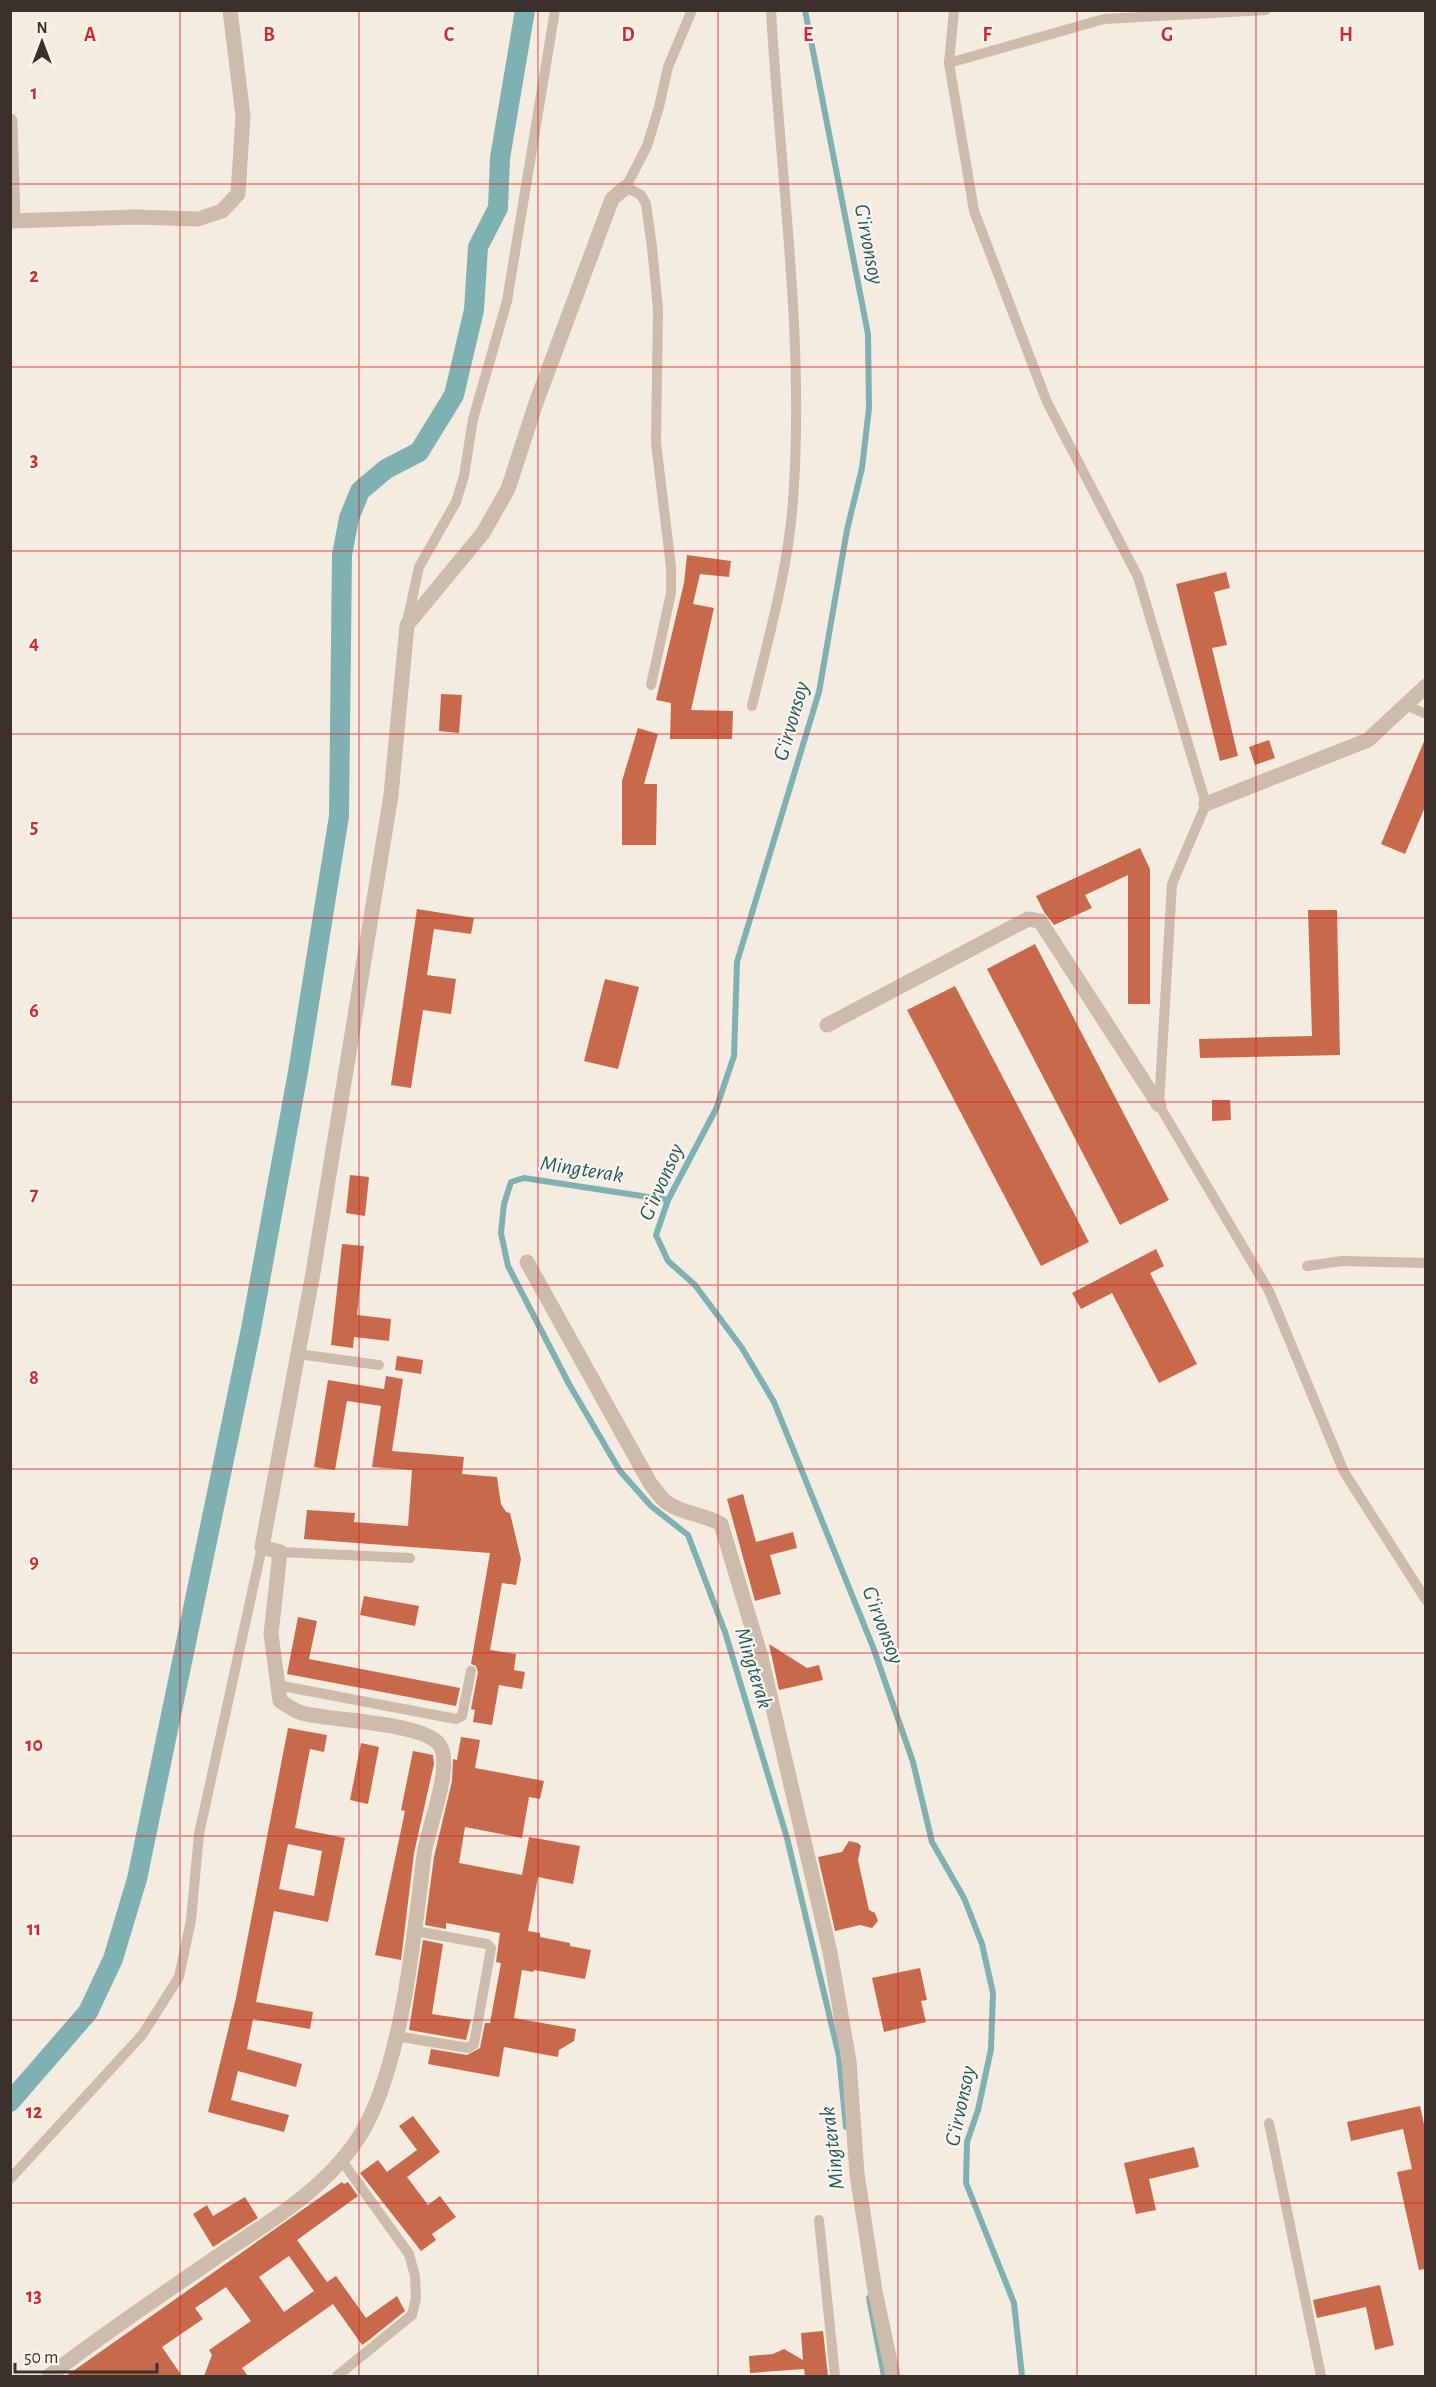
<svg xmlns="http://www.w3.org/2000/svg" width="1436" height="2387" font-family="'Alegreya Sans',sans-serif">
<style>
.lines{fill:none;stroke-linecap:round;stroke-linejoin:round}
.stream{stroke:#7fb0b2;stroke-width:6}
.canal{stroke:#7fb0b2;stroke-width:20}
.building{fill:#c8694b;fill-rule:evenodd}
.service{stroke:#cdbbac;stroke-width:10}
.minor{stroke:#cdbbac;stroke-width:15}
.grid{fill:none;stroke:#d62828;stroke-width:1.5;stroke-opacity:0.55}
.labels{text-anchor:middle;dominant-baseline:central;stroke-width:4.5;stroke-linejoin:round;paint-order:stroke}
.water-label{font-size:22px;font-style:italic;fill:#1f5a5e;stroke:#fbf5ee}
.grid-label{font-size:20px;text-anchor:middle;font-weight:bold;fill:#d62828;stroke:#fbf5ee;stroke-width:4.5;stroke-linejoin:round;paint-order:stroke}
</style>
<rect width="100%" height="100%" fill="#f4ebe1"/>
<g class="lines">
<g class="stream">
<polyline points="805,10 868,334 869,408 862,468 847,530 819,692 737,962 734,1056 716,1109 668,1200 656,1235 668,1261 695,1285 742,1348 774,1402 873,1647 913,1762 932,1842 964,1898 982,1944 993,1993 991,2049 978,2110 967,2142 966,2183 1014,2303 1022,2376"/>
<polyline points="668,1200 524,1178 511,1182 504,1204 501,1233 508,1266 569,1384 620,1471 651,1506 688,1535 725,1632 787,1838 839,2056 846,2127"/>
<polyline points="869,2298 884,2376"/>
</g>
<polyline class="canal" points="10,2102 88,2012 113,1959 137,1879 251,1329 298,1072 339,816 342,555 349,518 360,491 386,469 419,452 454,395 474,310 478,247 498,208 500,158 525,10"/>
</g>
<g class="building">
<polygon points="687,555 731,561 729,577 700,574 693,604 714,608 691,710 733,711 732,739 670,739 671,703 656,700 684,583"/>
<polygon points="1226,572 1230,588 1214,592 1227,645 1212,648 1238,756 1220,761 1176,584"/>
<polygon points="441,694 462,695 459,733 439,731"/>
<polygon points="638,728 658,734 644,784 657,784 656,845 622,845 622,781"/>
<polygon points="1425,739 1425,807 1405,854 1381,844"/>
<polygon points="1269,740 1275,758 1255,765 1249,747"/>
<polygon points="1140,848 1150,869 1150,1004 1128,1004 1128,875 1085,895 1092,908 1054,925 1044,912 1036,896"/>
<polygon points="417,909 474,918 471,934 434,929 427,975 456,979 451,1014 423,1010 411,1088 391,1085"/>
<polygon points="1308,910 1337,910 1340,1055 1200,1058 1199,1039 1312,1036"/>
<polygon points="1035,944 1169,1200 1120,1225 987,969"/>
<polygon points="605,979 639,987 618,1069 584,1061"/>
<polygon points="955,986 1089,1242 1041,1266 907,1010"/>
<polygon points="1212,1100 1230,1100 1231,1120 1212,1121"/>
<polygon points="350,1175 369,1177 365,1216 346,1213"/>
<polygon points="342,1244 364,1246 357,1315 391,1319 389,1341 354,1337 353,1348 331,1345"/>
<polygon points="1156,1249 1164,1266 1150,1273 1197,1364 1159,1383 1112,1293 1081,1309 1072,1293"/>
<polygon points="397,1356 423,1360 421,1374 395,1370"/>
<polygon points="386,1376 403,1379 392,1451 464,1457 462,1474 497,1477 501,1504 506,1512 510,1513 521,1559 516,1585 502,1583 490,1650 516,1654 514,1670 525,1672 522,1689 499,1685 492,1725 473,1722 475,1710 471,1709 478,1672 476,1666 471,1664 490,1553 304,1539 307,1510 355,1513 354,1522 408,1526 412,1470 372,1467 381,1406 347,1401 335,1470 314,1467 328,1380 384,1389"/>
<polygon points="743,1494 756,1542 793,1532 797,1548 770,1555 781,1594 755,1601 727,1499"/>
<polygon points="364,1596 419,1606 415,1626 360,1615"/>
<polygon points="298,1617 317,1621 309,1659 460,1688 456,1706 287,1674"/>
<polygon points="769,1644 807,1668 819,1665 823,1680 779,1690"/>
<path d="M288,1728L327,1735L324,1752L310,1749L295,1828L345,1838L328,1922L274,1911L256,2002L313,2012L310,2029L253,2019L247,2049L302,2064L296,2087L238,2071L231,2100L289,2115L284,2132L208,2112L236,1998ZM288,1844L322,1851L314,1896L279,1889Z"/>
<polygon points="461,1737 480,1740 475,1768 544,1781 540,1799 529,1797 522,1838 465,1827 459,1863 522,1875 529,1837 580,1846 573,1884 538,1877 528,1931 540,1933 540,1937 570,1943 570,1946 591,1950 585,1979 534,1970 533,1972 522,1970 514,2018 576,2029 574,2041 559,2050 558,2057 504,2047 499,2077 428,2064 431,2049 467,2055 480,2048 485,2023 490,2023 501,1963 496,1962 500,1933 446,1923 446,1929 425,1925 434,1857 452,1781 453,1759 457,1760"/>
<polygon points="361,1743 379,1747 368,1804 350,1800"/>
<polygon points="413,1751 433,1755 434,1764 414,1853 401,1960 375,1955 405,1811 401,1810"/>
<polygon points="849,1841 858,1843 861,1846 858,1860 869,1910 875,1913 878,1921 872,1928 860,1925 835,1931 818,1857 842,1852"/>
<polygon points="423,1940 443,1944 432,2014 471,2020 466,2040 409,2030"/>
<polygon points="920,1968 927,2000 921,2001 926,2022 884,2032 872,1978"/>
<polygon points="1420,2106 1425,2129 1425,2269 1419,2270 1397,2172 1412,2169 1403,2129 1351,2141 1347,2122"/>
<polygon points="413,2116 440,2152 407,2177 428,2205 440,2196 456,2217 432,2234 436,2240 421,2251 360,2173 378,2160 387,2172 417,2150 399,2126"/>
<polygon points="1194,2147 1199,2167 1149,2179 1156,2210 1136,2214 1124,2163"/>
<path d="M342,2182L344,2184L348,2182L358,2196L297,2240L327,2282L336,2276L366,2318L397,2296L405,2311L369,2340L362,2345L333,2304L242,2368L248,2376H204L212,2355L209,2350L251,2321L226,2287L195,2308L203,2319L162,2347L182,2376H66ZM289,2256L314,2291L284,2312L259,2277Z"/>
<polygon points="245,2197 258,2218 213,2247 193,2214 207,2205 213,2216"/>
<polygon points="1380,2285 1394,2345 1375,2350 1366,2307 1317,2318 1313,2300"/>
<polygon points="823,2331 828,2376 805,2376 804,2369 750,2373 749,2356 773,2354 784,2349 803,2360 801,2333"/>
</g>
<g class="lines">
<g class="service">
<polyline points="1266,10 1104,19 949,63 974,211 1047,402 1138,577 1206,804 1172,884 1159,1105 1269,1291 1344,1472 1426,1600"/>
<polyline points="949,63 954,10"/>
<polyline points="407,622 419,567 456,502 464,476 473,419 507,301 555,10"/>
<polyline points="651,685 671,593 671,567 656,443 658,309 652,247 646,204 641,195 626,187 647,146 659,107 668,67 692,10"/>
<path d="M752,706C768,639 788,571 793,501C805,338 780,173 771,10"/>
<polyline points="1408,706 1426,714"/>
<polyline points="1307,1266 1342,1261 1426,1263"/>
<polyline points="298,1354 379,1365"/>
<polyline points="280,1552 410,1558"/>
<polyline points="277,1685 456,1719 462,1716 471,1671"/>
<polyline points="396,2036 468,2048 474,2044 491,1948 487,1944 415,1931"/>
<polyline points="1269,2123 1321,2376"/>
<polyline points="10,2179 142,2035 179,1977 191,1920 199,1834 262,1547"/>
<polyline points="819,2220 835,2376"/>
<polyline points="337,2376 412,2315 416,2298 415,2276 409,2254 342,2161"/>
</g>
<g class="minor">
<polyline points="10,121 13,221"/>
<polyline points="10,221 135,217 198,219 222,211 238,194 243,116 230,10"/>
<polyline points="1206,804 1368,740 1426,686"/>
<polyline points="827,1025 1028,919 1040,921 1159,1105"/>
<path d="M527,1262L650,1483C655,1489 660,1497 666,1502C682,1514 704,1514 721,1524L761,1657L830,1952L849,2061L857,2174L875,2291L893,2376"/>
<path d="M49,2376C103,2334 159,2297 215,2258C266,2224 325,2190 359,2137C402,2070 414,1935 424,1855C427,1829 456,1761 438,1743C418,1722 333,1721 302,1713C294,1711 287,1705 280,1701L271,1634L280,1552L262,1547L313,1273L391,795L407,625L483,533L508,489L536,403L612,199L626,187"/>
</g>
</g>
<path class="grid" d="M180,10V2376M359,10V2376M538,10V2376M718,10V2376M898,10V2376M1077,10V2376M1256,10V2376M10,184H1426M10,367H1426M10,551H1426M10,734H1426M10,918H1426M10,1102H1426M10,1285H1426M10,1469H1426M10,1653H1426M10,1836H1426M10,2020H1426M10,2203H1426"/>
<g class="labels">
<g class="water-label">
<text transform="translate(869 244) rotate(79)">G‘irvonsoy</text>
<text transform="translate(791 721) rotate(-74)">G‘irvonsoy</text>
<text transform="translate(582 1169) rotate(9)">Mingterak</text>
<text transform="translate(661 1182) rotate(-66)">G‘irvonsoy</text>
<text transform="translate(883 1625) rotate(69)">G‘irvonsoy</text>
<text transform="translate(754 1668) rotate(73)">Mingterak</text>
<text transform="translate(960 2106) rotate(-78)">G‘irvonsoy</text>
<text transform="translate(832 2148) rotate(-97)">Mingterak</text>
</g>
</g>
<g class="grid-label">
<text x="90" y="41">A</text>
<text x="269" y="41">B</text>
<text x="449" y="41">C</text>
<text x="628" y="41">D</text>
<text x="808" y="41">E</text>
<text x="987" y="41">F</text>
<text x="1167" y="41">G</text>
<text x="1346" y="41">H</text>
<text x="34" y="99">1</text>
<text x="34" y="282">2</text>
<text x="34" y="466">3</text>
<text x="34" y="649">4</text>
<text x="34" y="833">5</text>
<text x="34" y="1017">6</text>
<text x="34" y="1200">7</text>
<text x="34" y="1384">8</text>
<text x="34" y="1568">9</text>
<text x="34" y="1751">10</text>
<text x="34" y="1935">11</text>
<text x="34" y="2118">12</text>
<text x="34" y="2302">13</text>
</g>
<rect width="1436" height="2387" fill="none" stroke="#3b302b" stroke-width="24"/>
<g transform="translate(42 42)" stroke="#fbf5ee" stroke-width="4.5" paint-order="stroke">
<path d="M0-4.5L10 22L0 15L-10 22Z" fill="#3b302b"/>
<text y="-9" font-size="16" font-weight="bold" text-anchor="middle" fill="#3b302b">N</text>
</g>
<path d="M15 2363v9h142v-9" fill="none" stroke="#3b302b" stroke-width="3"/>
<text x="24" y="2363" font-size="18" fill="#3b302b" stroke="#fbf5ee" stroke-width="4.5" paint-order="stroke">50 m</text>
</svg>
